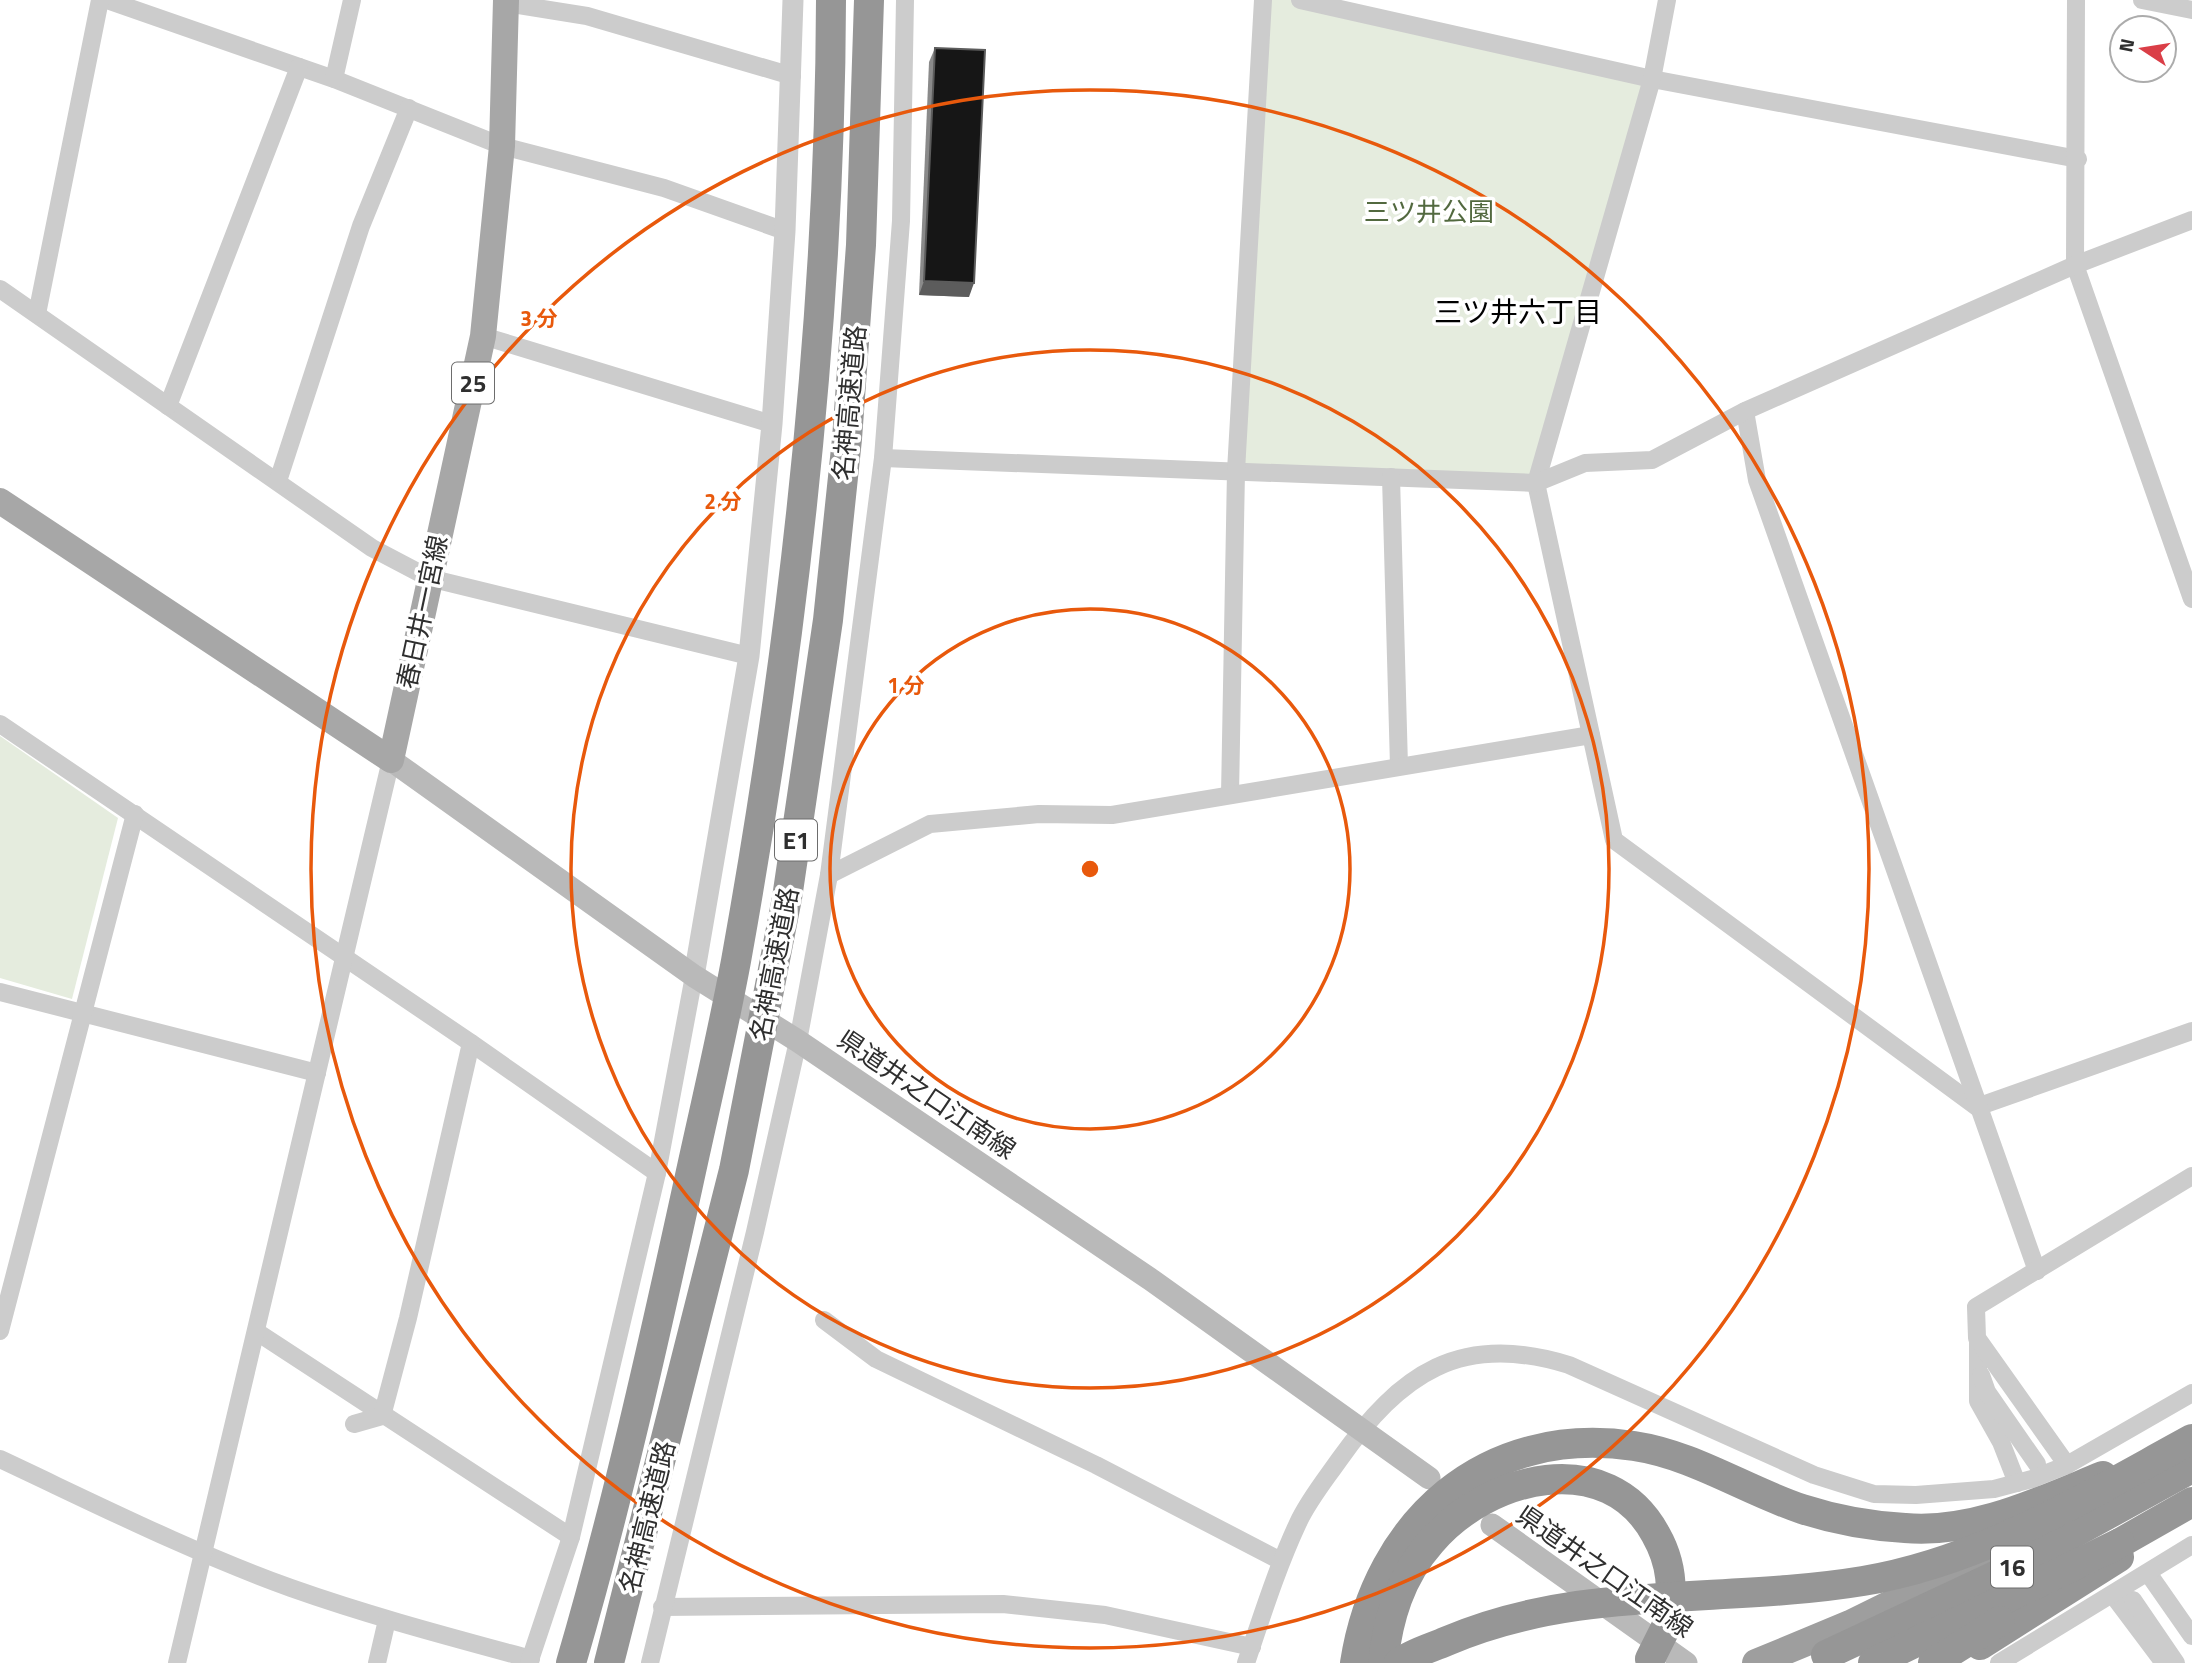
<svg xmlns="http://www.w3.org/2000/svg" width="2192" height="1663" font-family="'Titillium Web','Noto Sans JP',sans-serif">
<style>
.park{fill:#e5ecde}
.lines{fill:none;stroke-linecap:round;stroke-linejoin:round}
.minor{stroke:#ccc;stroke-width:18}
.tertiary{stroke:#ccc;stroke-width:21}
.secondary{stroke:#b9b9b9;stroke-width:23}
.primary{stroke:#a7a7a7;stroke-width:26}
.trunk{stroke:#9e9e9e;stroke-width:28}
.motorway{stroke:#969696;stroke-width:30}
.motorway-bridge{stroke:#969696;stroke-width:30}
.wall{fill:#8a8a8a}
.shaded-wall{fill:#5c5c5c}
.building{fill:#161616;stroke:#5c5c5c;stroke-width:2}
.ring{fill:none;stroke:#e8590c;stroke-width:3.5}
.labels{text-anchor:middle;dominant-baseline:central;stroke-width:7;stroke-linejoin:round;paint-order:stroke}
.shield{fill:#fff;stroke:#6d6d6d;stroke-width:2}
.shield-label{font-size:24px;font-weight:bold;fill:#2f2f2f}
.park-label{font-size:26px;fill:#52693f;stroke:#fff}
.street-label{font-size:26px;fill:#2f2f2f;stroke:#fff}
.neighbourhood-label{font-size:28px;fill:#000;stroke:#fff}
.centre{fill:#e8590c;stroke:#fff;stroke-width:3.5}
.ring-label{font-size:21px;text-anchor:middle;font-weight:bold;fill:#e8590c;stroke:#fff;stroke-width:7;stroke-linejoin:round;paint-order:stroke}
</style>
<rect width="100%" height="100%" fill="#fff"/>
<g class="park">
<polygon points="1263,0 1300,0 1652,79 1536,483 1236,471"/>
<polygon points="0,736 118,818 72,999 0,978"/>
</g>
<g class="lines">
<g class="minor">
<polyline points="107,0 334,79 502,146 664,188 785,231"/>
<polyline points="1300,0 1652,79 2078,159"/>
<polyline points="1667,0 1652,79 1536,483 1614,840 1977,1107 2192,1031"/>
<polyline points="2076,0 2075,265 2192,599"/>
<polyline points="2142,0 2192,10"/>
<polyline points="506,3 587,16 792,76"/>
<polyline points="334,79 352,0"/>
<polyline points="0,289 372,548 429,578 749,656"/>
<polyline points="37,314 100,0"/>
<polyline points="483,336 772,424"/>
<polyline points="168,406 299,67"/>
<polyline points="1745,411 1757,480 2037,1271"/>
<polyline points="883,458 1536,483 1585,463 1652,460 1745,411 2075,265 2192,220"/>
<polyline points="1391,477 1399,766"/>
<polyline points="278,481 361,226 409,108"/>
<polyline points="0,724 471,1043 657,1173"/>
<polyline points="1230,795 1236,471 1263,0"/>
<polyline points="829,875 930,824 1039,814 1112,815 1591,735"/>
<polyline points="0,992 317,1073"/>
<polyline points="824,1320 876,1359 1096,1465 1281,1561"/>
<polyline points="0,1331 135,814"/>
<polyline points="257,1332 571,1537"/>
<polyline points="1978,1341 1978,1401 2001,1442 2017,1483"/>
<polyline points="1981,1375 1987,1392 2037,1464"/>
<polyline points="354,1424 382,1416 408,1318 471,1043"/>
<path d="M0,1459C96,1504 191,1552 291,1588C370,1616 450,1637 531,1659"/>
<polyline points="2067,1465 1977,1338 1976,1307 2192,1176"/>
<polyline points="2148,1573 2192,1636"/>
<polyline points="2113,1595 2164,1663"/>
<polyline points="2133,1600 2176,1663"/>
<polyline points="662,1607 1003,1604 1105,1615 1252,1647"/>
<polyline points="177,1663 391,760"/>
<polyline points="377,1663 387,1620"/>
<polyline points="529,1663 571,1537 657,1173 694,976"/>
<polyline points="650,1663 755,1232 798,1041 829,875 883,458 901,221 905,0"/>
<path d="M1246,1663C1262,1616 1277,1568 1298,1523C1308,1501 1325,1480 1339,1460C1400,1374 1460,1331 1569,1365L1814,1475L1874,1494L1916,1495L1994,1489L2032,1479L2067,1465L2192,1393"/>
<polyline points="1999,1663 2192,1545"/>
</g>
<polyline class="tertiary" points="694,976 749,656 772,424 785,231 793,0"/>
<g class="secondary">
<polyline points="391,760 694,976 798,1041 1150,1279 1429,1478"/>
<polyline points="1492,1525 1686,1663"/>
</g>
<polyline class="primary" points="0,501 391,760 483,336 502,146 506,0"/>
<polyline class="trunk" points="1756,1663 1850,1624 1988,1556"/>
<g class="motorway">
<polyline points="2120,1543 2192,1502"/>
<polyline points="1980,1645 2119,1557"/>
<path d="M1355,1663C1377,1521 1486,1424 1634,1446C1694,1455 1745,1490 1802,1509C1836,1520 1870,1526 1905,1528C1974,1534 2041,1501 2103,1476"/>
<path d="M1383,1663C1388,1618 1400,1577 1431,1542C1487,1476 1608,1445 1656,1535C1672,1563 1674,1591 1667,1622"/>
</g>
<g class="motorway-bridge">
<polyline points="1826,1655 1999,1574 2192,1468"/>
<polyline points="1650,1659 1665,1629"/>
<path d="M571,1663C617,1506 653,1345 688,1185C704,1111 722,1036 736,961C793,644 830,322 831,0"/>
<polyline points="609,1663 734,1170 787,898 828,620 847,439 861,245 869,0"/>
<path d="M1399,1663C1412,1653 1431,1648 1447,1641C1579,1584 1724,1604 1863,1581C1983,1561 2087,1496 2192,1439"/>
<polyline points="1873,1663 2120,1543"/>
<polyline points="1933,1663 2000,1621"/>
</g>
</g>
<polygon class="wall" points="935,48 969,297 919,295 929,62"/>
<polygon class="shaded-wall" points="924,281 974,283 969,297 919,295"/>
<polygon class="building" points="935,48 985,50 974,283 924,281"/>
<g class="ring">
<circle cx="1090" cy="869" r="260"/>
<circle cx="1090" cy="869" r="519"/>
<circle cx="1090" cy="869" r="779"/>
</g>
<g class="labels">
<g class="shield">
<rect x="452" y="362.5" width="42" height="41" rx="5"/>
<rect x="775" y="819.5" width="42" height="41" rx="5"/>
<rect x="1991" y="1546.5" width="42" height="41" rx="5"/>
</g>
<g class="shield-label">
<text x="473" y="383">25</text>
<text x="796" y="840">E1</text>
<text x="2012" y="1567">16</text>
</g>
<g class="park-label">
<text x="1429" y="211">三ツ井公園</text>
</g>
<g class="street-label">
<text transform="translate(849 403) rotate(-85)">名神高速道路</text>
<text transform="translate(422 612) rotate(-78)">春日井一宮線</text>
<text transform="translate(774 964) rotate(-79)">名神高速道路</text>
<text transform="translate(927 1094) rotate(34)">県道井之口江南線</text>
<text transform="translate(647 1517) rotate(-76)">名神高速道路</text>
<text transform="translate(1605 1571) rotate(35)">県道井之口江南線</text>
</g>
<g class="neighbourhood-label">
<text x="1518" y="311">三ツ井六丁目</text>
</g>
</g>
<circle cx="1090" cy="869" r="10" class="centre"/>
<g class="ring-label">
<text x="539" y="326">3 分</text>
<text x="723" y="509">2 分</text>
<text x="906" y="693">1 分</text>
</g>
<g transform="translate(2143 49) rotate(282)"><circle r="33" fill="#ffffff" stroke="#acacac" stroke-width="2"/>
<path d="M0-5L12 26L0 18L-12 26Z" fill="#da3e47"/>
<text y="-10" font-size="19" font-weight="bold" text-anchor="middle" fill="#2f2f2f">N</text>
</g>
</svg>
